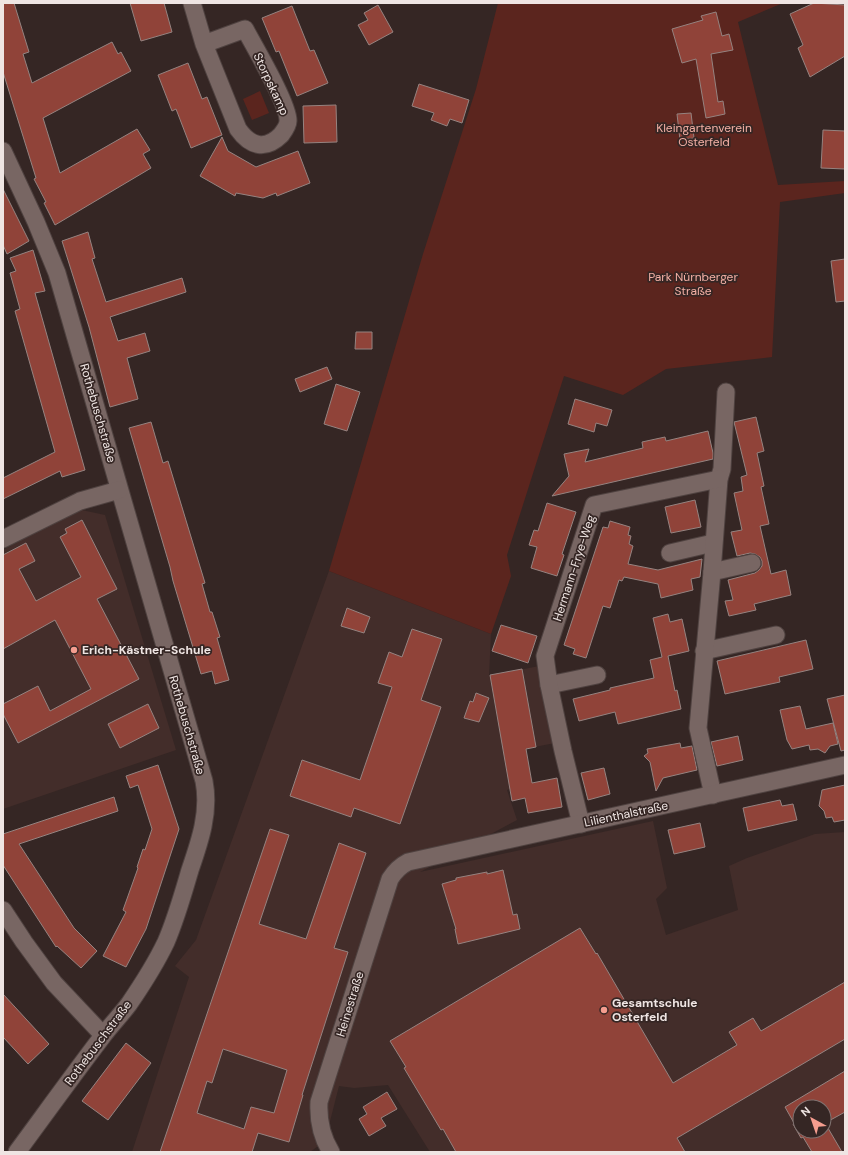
<svg xmlns="http://www.w3.org/2000/svg" width="848" height="1155" font-family="'DM Sans',sans-serif">
<style>
.built{fill:#432d2a;fill-rule:evenodd}
.green{fill:#5b251e}
.building{fill:#904339;stroke:#958380;fill-rule:evenodd}
.lines{fill:none;stroke-linecap:round;stroke-linejoin:round}
.minor-casing{stroke:#4f4240;stroke-width:19}
.minor{stroke:#786663;stroke-width:17}
.poi-dot{fill:#f59d8f;stroke:#352624;stroke-width:1.5}
.labels{text-anchor:middle;dominant-baseline:central;stroke-width:3.5;stroke-linejoin:round;paint-order:stroke}
.street-label{font-size:12px;fill:#efe5e3;stroke:#352624}
.park-label{font-size:12px;fill:#f3afa4;stroke:#352624}
.poi-label{font-size:12px;font-weight:bold;fill:#efe5e3;stroke:#352624;text-anchor:start}
</style>
<rect width="100%" height="100%" fill="#352624"/>
<g class="built">
<polygon points="77,509 105,515 176,750 3,809 3,550"/>
<path d="M329,571L491,634L489,676L539,666L555,743L524,749L530,781L507,790L517,820L420,872L653,821L667,888L656,899L666,935L738,910L729,866L747,858L815,834L845,832V1152H430L388,1085L354,1088L339,1086L325,1141L310,1152H132L189,977L175,966L196,940ZM800,1107H824V1131H800Z"/>
</g>
<g class="green">
<polygon points="498,3 783,3 738,22 778,185 845,181 845,193 780,202 772,357 666,369 623,395 564,376 507,555 511,576 491,634 329,571 423,254 476,89"/>
<polygon points="260,91 269,113 252,120 243,99"/>
</g>
<g class="building">
<polygon points="3,3 14,3 29,52 23,54 32,83 112,42 118,54 121,52 131,71 43,118 60,173 137,129 150,150 143,154 151,168 55,225 44,203 46,202 34,179 36,178 3,72"/>
<polygon points="130,3 164,3 172,32 141,41"/>
<polygon points="814,3 845,5 845,56 810,77 798,48 803,45 790,14"/>
<polygon points="378,5 393,32 369,45 358,25 368,20 364,13"/>
<polygon points="292,6 310,51 314,50 328,83 297,96 279,51 276,52 262,18"/>
<polygon points="716,12 722,36 729,34 733,50 711,54 718,102 723,101 725,114 706,118 696,59 682,63 672,29 703,20 701,16"/>
<polygon points="188,63 202,99 207,97 222,135 191,148 176,109 172,111 158,75"/>
<polygon points="419,84 469,100 462,123 450,119 447,126 431,120 434,113 412,106"/>
<polygon points="336,105 337,142 304,143 303,106"/>
<polygon points="691,113 694,138 680,140 677,114"/>
<polygon points="823,130 845,131 845,169 821,168"/>
<polygon points="222,137 228,151 256,167 298,151 310,183 277,196 276,193 263,198 236,193 235,196 200,176"/>
<polygon points="3,189 29,241 7,254 3,245"/>
<polygon points="88,232 95,258 92,259 106,302 182,278 186,292 110,317 118,341 145,333 150,351 127,358 138,399 110,407 89,327 62,241"/>
<polygon points="33,250 45,291 35,293 85,470 62,477 60,471 3,499 3,478 55,452 15,311 20,309 10,273 16,271 10,258"/>
<polygon points="845,259 845,301 836,302 831,261"/>
<polygon points="356,332 372,332 372,349 355,349"/>
<polygon points="327,367 332,379 300,392 295,379"/>
<polygon points="336,384 360,392 347,431 324,424"/>
<polygon points="575,399 612,410 607,426 596,423 594,432 568,424"/>
<polygon points="756,417 764,451 757,453 764,486 761,487 769,524 760,526 771,574 786,570 791,595 754,604 756,610 729,616 725,601 733,600 728,580 755,573 759,570 762,566 762,561 760,557 755,554 750,553 737,556 731,532 742,530 734,493 743,491 741,477 747,475 734,422"/>
<polygon points="151,422 163,463 168,461 205,583 202,584 210,612 212,612 220,637 217,638 229,680 215,684 212,671 201,674 173,581 170,567 129,428"/>
<polygon points="708,431 713,453 713,459 552,496 569,476 564,454 589,449 585,462 643,448 642,442 665,437 666,441"/>
<polygon points="695,500 701,527 671,533 665,507"/>
<polygon points="547,503 576,512 562,554 564,555 557,576 531,568 537,547 529,545 534,530 538,531"/>
<polygon points="82,520 117,589 97,599 139,679 18,743 3,714 3,704 38,686 50,711 91,689 55,620 3,649 3,555 26,543 35,561 19,569 36,601 81,577 60,537 67,533 65,529"/>
<polygon points="610,521 630,527 628,535 631,536 629,544 633,546 628,564 658,570 702,559 700,577 691,579 693,590 661,598 658,584 624,577 622,581 619,580 610,608 603,606 586,658 573,654 575,649 564,645 603,527 608,528"/>
<polygon points="347,608 370,617 364,633 341,626"/>
<polygon points="668,614 670,622 682,619 689,651 668,656 675,691 677,690 681,709 618,724 615,712 579,721 573,699 610,690 610,688 654,678 650,660 662,657 653,618"/>
<polygon points="501,625 537,636 528,663 492,651"/>
<polygon points="412,629 442,639 421,700 441,707 400,824 354,808 351,817 290,796 302,760 360,780 392,687 378,683 389,652 402,657"/>
<polygon points="806,640 813,669 779,677 780,682 725,694 717,661"/>
<polygon points="522,669 536,747 526,749 532,783 557,778 562,807 528,813 525,798 512,801 490,675"/>
<polygon points="476,693 489,698 479,722 464,718 470,701 473,702"/>
<polygon points="845,695 845,750 841,751 827,699"/>
<polygon points="148,704 159,728 120,748 108,724"/>
<polygon points="800,706 806,729 833,723 838,744 830,746 825,753 818,749 810,750 809,745 792,749 787,740 780,710"/>
<polygon points="738,736 743,760 717,766 711,742"/>
<polygon points="680,743 681,748 692,746 697,770 663,778 656,791 650,762 644,756 648,753 647,749"/>
<polygon points="158,765 179,829 146,929 126,967 103,956 126,912 123,910 138,868 137,867 143,849 145,850 152,829 138,785 130,788 126,776"/>
<polygon points="604,768 610,794 588,800 581,773"/>
<polygon points="845,785 845,820 834,822 832,817 826,818 824,811 819,806 822,790"/>
<polygon points="114,797 118,811 19,844 74,928 97,951 81,968 57,946 56,947 3,865 3,834"/>
<polygon points="780,800 782,806 793,804 797,820 748,831 743,808"/>
<polygon points="700,823 705,847 674,854 668,830"/>
<path d="M270,829L289,835L259,924L306,939L339,843L366,853L334,948L348,952L302,1095H303L289,1142L258,1133L252,1152H160ZM223,1049L287,1070L274,1113L251,1107L244,1129L197,1113L207,1081L212,1083Z"/>
<polygon points="503,870 513,915 517,914 520,929 458,944 455,929 456,929 442,884 456,880 456,878 487,872 487,874"/>
<polygon points="580,928 596,954 597,953 673,1083 737,1045 729,1032 753,1018 761,1031 845,982 845,1039 677,1138 685,1152 456,1152 443,1129 441,1130 404,1068 406,1067 390,1041"/>
<polygon points="3,994 49,1044 28,1064 3,1037"/>
<polygon points="126,1043 151,1063 108,1120 82,1101"/>
<path d="M845,1071V1112L825,1123L842,1152H812L803,1137L801,1138L793,1124L794,1123L785,1107ZM800,1107H824V1131H800Z"/>
<polygon points="387,1092 397,1109 381,1118 386,1126 369,1136 359,1119 367,1114 363,1107"/>
</g>
<g class="lines">
<g class="minor-casing">
<g id="minor">
<path d="M192,3L204,44L238,129C250,146 265,151 281,135C284,131 288,126 288,121C289,105 254,46 245,29L204,44"/>
<path d="M3,151L36,222L57,273L204,781C210,812 200,841 190,870C183,894 176,919 166,942C156,963 142,985 129,1004C120,1016 110,1026 102,1037C73,1075 45,1114 17,1152"/>
<polyline points="3,539 80,501 119,490"/>
<polyline points="670,553 713,543"/>
<polyline points="712,572 752,563"/>
<polyline points="704,651 776,635"/>
<polyline points="549,685 597,675"/>
<polyline points="713,795 698,728 712,572 719,479 722,469 726,392"/>
<polyline points="581,824 563,751 549,685 545,656 594,505 719,479"/>
<polyline points="3,910 24,942 54,983 103,1035"/>
<path d="M331,1152C321,1136 318,1121 319,1102L390,879C395,871 400,866 408,862L845,765"/>
</g>
</g>
<use href="#minor" class="minor"/>
</g>
<g class="poi-dot">
<circle cx="74" cy="650" r="4"/>
<circle cx="604" cy="1010" r="4"/>
</g>
<g class="labels">
<g class="street-label">
<text transform="translate(271 84) rotate(65)">Storpskamp</text>
<text transform="translate(98 413) rotate(74)">Rothebuschstraße</text>
<text transform="translate(574 568) rotate(-72)">Hermann-Frye-Weg</text>
<text transform="translate(187 725) rotate(74)">Rothebuschstraße</text>
<text transform="translate(626 814) rotate(-12)">Lilienthalstraße</text>
<text transform="translate(350 1004) rotate(-73)">Heinestraße</text>
<text transform="translate(98 1043) rotate(-53)">Rothebuschstraße</text>
</g>
<g class="park-label">
<text x="704" y="128">Kleingartenverein<tspan x="704" dy="14">Osterfeld</tspan></text>
<text x="693" y="277">Park Nürnberger<tspan x="693" dy="14">Straße</tspan></text>
</g>
<g class="poi-label">
<text x="82" y="650">Erich-Kästner-Schule</text>
<text x="612" y="1003">Gesamtschule<tspan x="612" dy="14">Osterfeld</tspan></text>
</g>
</g>
<rect width="848" height="1155" fill="none" stroke="#efe5e3" stroke-width="8"/>
<g transform="translate(812 1119) rotate(320)"><circle r="19" fill="#352624" stroke="#7f7270"/>
<path d="M0-3L7 15L0 10L-7 15Z" fill="#f59d8f"/>
<text y="-6" font-size="11" font-weight="bold" text-anchor="middle" fill="#efe5e3">N</text>
</g>
</svg>
